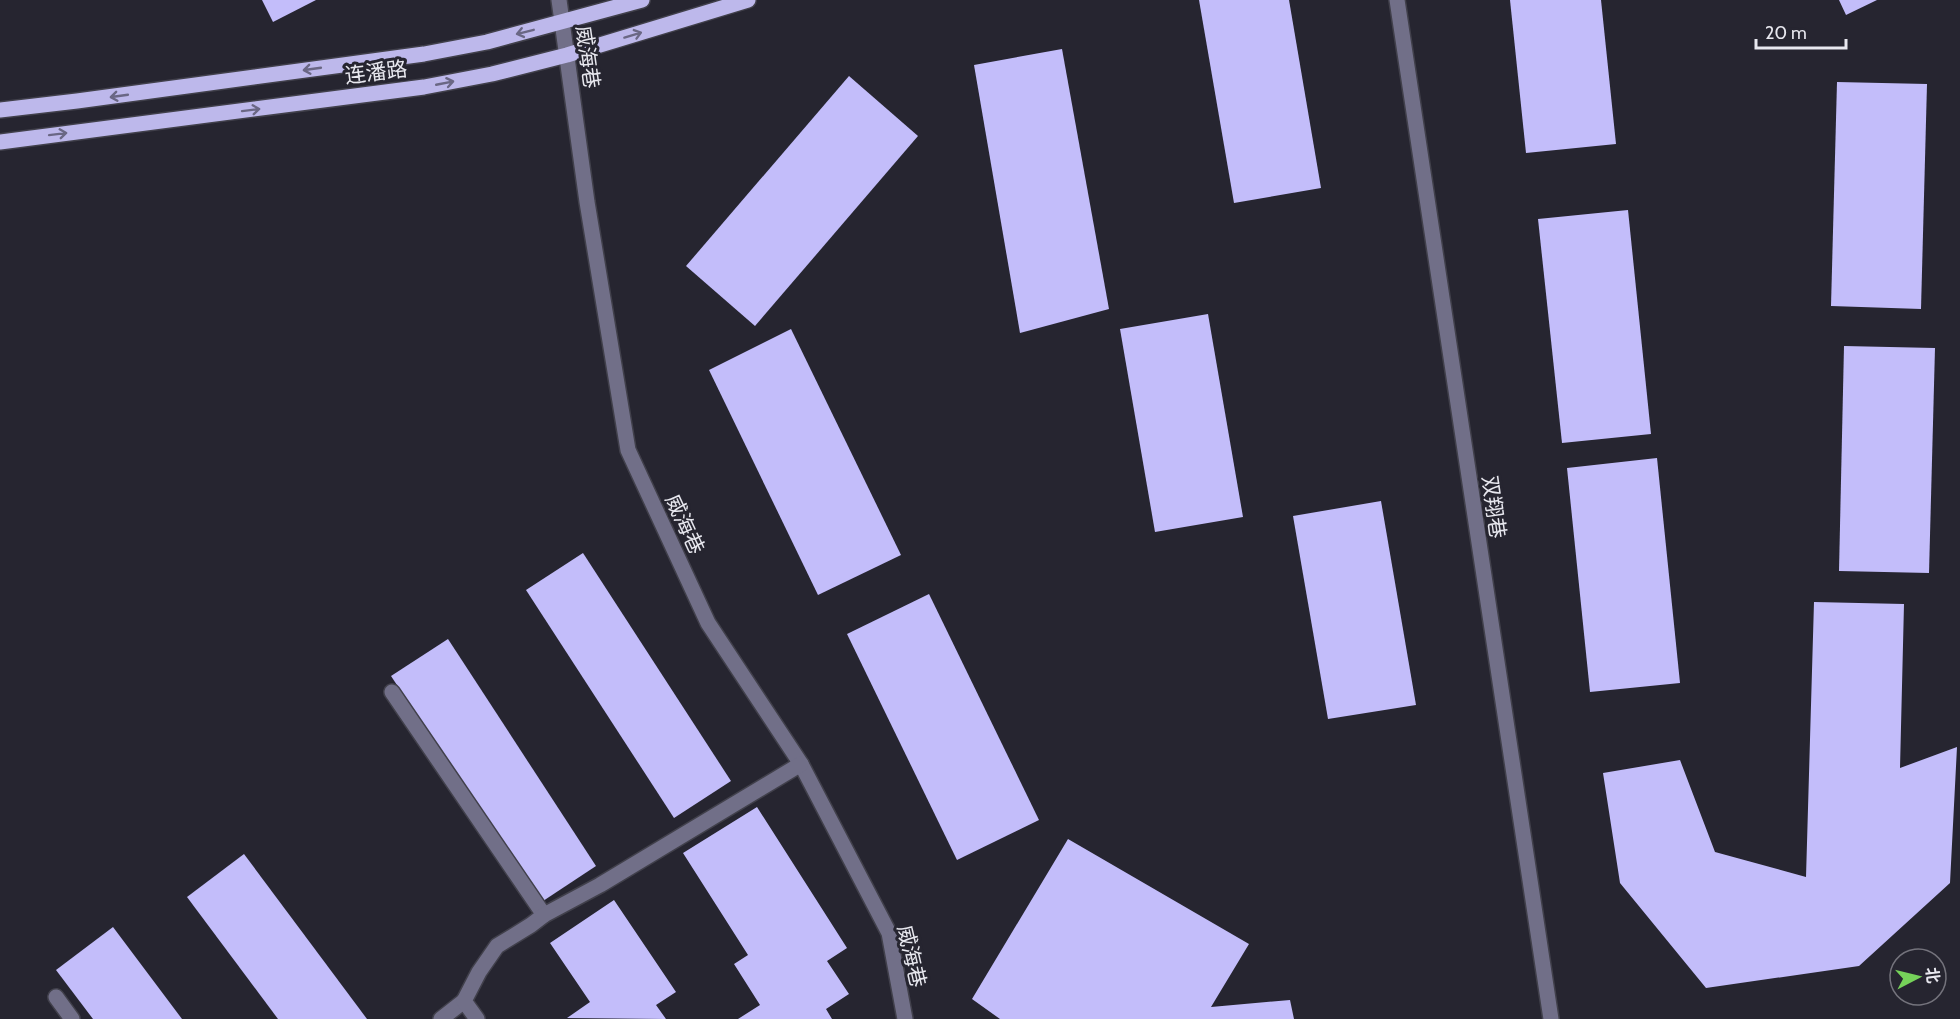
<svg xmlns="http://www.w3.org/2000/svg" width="1960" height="1019" font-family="Cabin,'Noto Sans SC',sans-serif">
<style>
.building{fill:#c3bdfa}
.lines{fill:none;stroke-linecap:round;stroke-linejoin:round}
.minor-casing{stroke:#41404b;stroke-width:18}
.major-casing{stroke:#41404b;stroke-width:18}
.minor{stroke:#716f88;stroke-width:15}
.major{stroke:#bdb8eb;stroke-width:15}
.oneway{stroke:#6a6784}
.labels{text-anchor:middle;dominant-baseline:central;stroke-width:6;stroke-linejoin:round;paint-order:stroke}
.street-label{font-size:21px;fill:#e8e8ef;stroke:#262530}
</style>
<rect width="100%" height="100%" fill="#262530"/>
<g class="building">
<polygon points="262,0 316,0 273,22"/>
<polygon points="1199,0 1289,0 1321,188 1234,203"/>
<polygon points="1510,0 1601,0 1616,144 1526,153"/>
<polygon points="1839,0 1877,0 1846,15"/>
<polygon points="1062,49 1109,309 1020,333 974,65"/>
<polygon points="849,76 918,136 755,326 686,266"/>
<polygon points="1837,82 1927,84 1921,309 1831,306"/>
<polygon points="1628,210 1651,434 1562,443 1538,219"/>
<polygon points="1208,314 1243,517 1155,532 1120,329"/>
<polygon points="791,329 901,555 818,595 709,370"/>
<polygon points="1844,346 1935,348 1929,573 1839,571"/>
<polygon points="1657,458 1680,683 1590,692 1567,468"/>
<polygon points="1381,501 1416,705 1328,719 1293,516"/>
<polygon points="583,553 731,781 674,818 526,590"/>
<polygon points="929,594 1039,820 957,860 847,634"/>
<polygon points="1814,602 1904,604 1900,768 1957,747 1950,883 1859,966 1706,988 1620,883 1603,773 1680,760 1715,852 1806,877"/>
<polygon points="448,639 596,866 540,903 391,676"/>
<polygon points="757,807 847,948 827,961 849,994 826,1009 832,1019 738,1019 760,1005 734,964 748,955 683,853"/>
<polygon points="1068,839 1249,944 1211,1007 1290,1000 1294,1019 1000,1019 972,999"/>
<polygon points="244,854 367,1019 278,1019 187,897"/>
<polygon points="614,900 676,992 656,1005 666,1019 567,1018 590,1002 550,943"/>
<polygon points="113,927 182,1019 93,1019 56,970"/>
</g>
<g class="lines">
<g class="minor-casing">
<g id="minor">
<polyline points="559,0 587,202 628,450 708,623 801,764 889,933 905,1019"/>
<polyline points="1397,0 1551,1019"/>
<polyline points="392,692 544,915"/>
<polyline points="56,997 72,1019"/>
<polyline points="441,1019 464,1001"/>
<polyline points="477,1019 464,1001 479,972 497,946 531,925 544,915 600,885 801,764"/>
</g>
</g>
<g class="major-casing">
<g id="major">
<polyline points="0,110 77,101 424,54 487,42 642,0"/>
<polyline points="0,142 424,87 492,74 567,55 748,0"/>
</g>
</g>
<use href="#minor" class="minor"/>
<use href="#major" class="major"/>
</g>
<defs><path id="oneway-shaft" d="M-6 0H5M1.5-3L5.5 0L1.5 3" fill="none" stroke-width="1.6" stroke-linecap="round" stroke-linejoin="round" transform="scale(1.5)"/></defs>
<g class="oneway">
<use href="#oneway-shaft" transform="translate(525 32) rotate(166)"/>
<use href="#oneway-shaft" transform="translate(633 35) rotate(-17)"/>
<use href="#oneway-shaft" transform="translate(312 69) rotate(172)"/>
<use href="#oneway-shaft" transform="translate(445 83) rotate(-11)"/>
<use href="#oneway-shaft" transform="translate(119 96) rotate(172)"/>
<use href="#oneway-shaft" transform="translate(251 110) rotate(-7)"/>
<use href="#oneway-shaft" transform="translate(58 134) rotate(-7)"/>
</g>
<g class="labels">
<g class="street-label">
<text transform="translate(588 57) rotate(82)">威海巷</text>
<text transform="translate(376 72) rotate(-7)">连潘路</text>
<text transform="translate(1494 507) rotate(82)">双翔巷</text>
<text transform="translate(685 524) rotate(65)">威海巷</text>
<text transform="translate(912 956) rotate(77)">威海巷</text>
</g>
</g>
<g transform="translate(1918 977) rotate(83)"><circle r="28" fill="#262530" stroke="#74737c" stroke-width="1.5"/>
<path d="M0-4.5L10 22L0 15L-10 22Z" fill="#76d25a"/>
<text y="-9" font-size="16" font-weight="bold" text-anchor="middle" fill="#e8e8ef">北</text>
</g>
<path d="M1756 39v9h90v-9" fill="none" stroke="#e8e8ef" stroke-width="3"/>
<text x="1765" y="39" font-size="18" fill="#e8e8ef" stroke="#262530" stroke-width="4.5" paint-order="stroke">20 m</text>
</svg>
